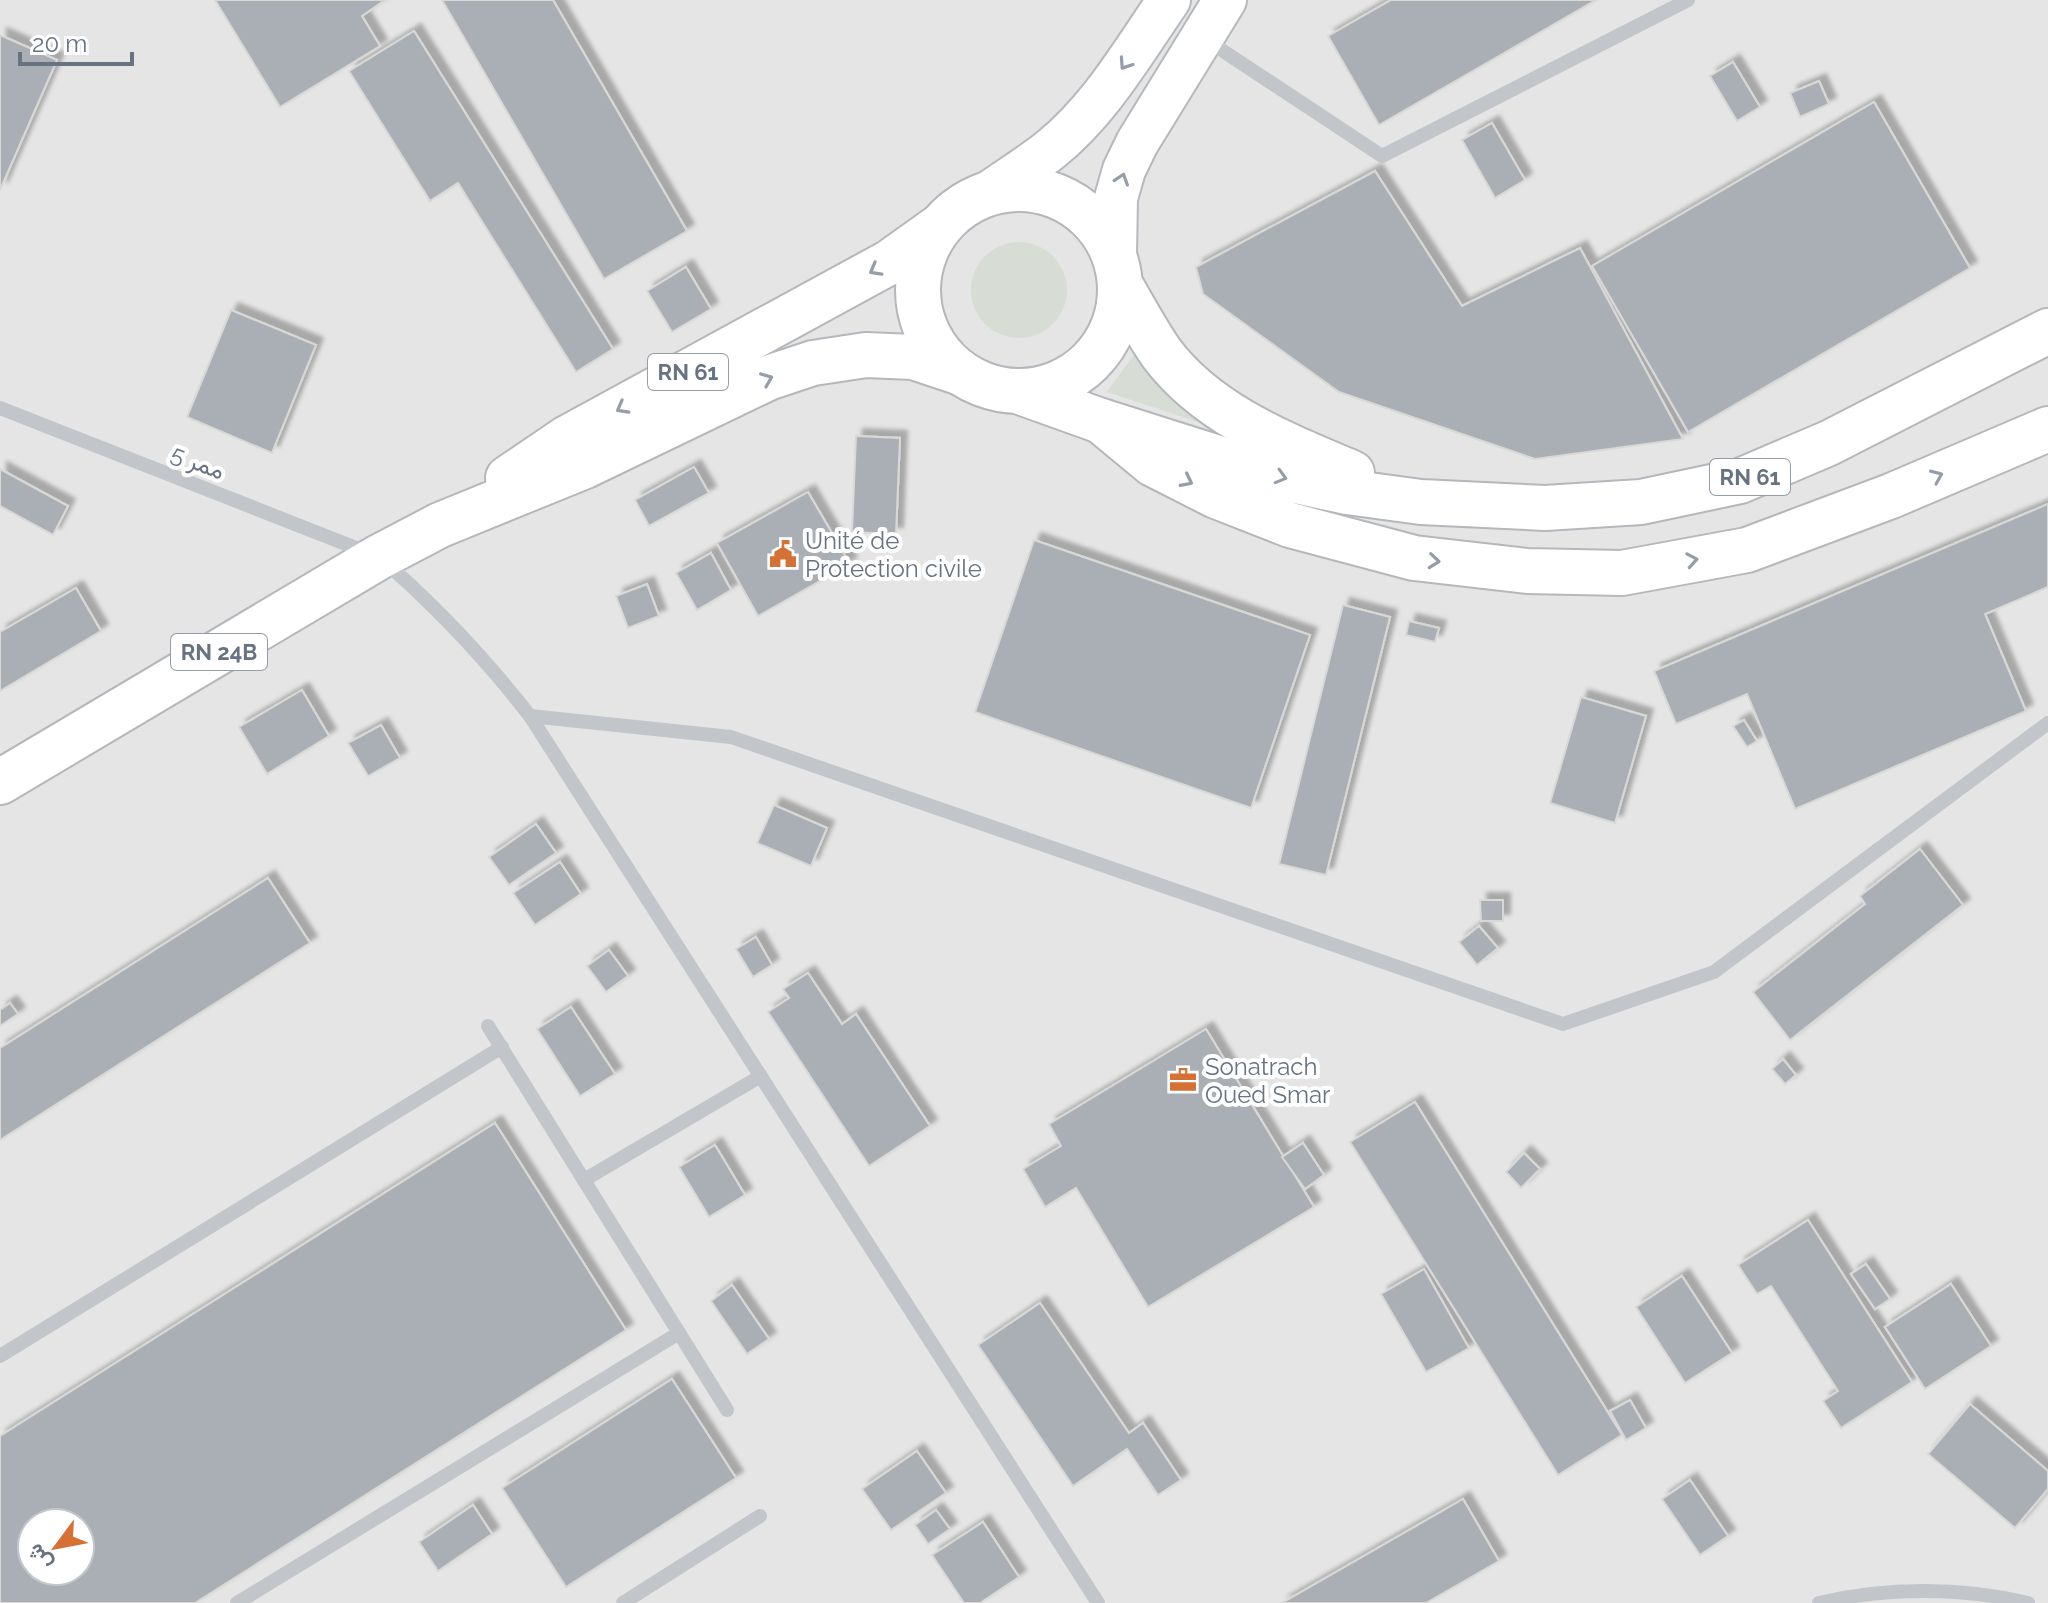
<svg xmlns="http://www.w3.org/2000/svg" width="2048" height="1603" font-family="Raleway,Vazirmatn,sans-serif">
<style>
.built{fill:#e4e5e4;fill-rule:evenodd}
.green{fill:#d7ddd5}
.building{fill:#aaafb6;stroke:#d8d8d6;stroke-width:2;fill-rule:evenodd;filter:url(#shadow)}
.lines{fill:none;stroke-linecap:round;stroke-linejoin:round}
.secondary-casing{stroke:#b5b8bd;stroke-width:46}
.primary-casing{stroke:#b4b7bb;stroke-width:48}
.motorway-casing{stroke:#b5b8bb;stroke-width:48}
.service{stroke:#c2c5c9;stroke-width:14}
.secondary{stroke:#fff;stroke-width:42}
.primary{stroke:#fff;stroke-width:44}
.motorway{stroke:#fff;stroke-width:44}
.oneway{stroke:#959da8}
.labels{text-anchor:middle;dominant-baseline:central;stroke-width:8;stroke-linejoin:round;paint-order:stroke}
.shield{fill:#fff;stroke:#959da8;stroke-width:2}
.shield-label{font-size:22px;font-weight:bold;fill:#687382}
.street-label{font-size:24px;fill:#687382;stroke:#fff}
.poi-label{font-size:24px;fill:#687382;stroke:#fff;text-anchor:start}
</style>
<defs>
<filter id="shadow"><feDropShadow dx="7" dy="-7" stdDeviation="2" flood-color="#0004"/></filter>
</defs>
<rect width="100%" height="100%" fill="#f6f6f4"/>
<path class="built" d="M0,0H2048V1603H0ZM32,1523H80V1571H32Z"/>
<g class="green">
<circle cx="1019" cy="290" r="48"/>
<polygon points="1135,353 1213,427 1107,392"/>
</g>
<g class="building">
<polygon points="215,0 385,0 362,16 380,46 280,107"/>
<polygon points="442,0 553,0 687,231 604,279"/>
<polygon points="1391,0 1596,0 1379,125 1328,36"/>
<polygon points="414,31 613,349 576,372 458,183 430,201 349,71"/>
<polygon points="0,35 57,60 0,190"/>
<polygon points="1733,62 1760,107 1737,121 1710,76"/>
<polygon points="1819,81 1829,104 1800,117 1790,93"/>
<polygon points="1874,102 1970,268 1688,432 1592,266"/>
<polygon points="1492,123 1525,180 1495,198 1462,140"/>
<polygon points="1375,171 1462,306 1580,248 1683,439 1535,459 1339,392 1203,294 1196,267"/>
<polygon points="686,267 711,309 672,332 647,291"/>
<polygon points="231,310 316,345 272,453 187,417"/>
<polygon points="856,436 900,438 896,534 852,532"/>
<polygon points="694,467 709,493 649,526 635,500"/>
<polygon points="0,469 68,506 53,535 0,506"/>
<polygon points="808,492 850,564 758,616 717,543"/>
<polygon points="2048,504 2048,587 1985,614 2026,711 1795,809 1747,694 1676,724 1654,671"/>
<polygon points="1034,540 1310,635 1251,808 975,712"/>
<polygon points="711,553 731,590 697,610 676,573"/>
<polygon points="647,584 659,616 628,628 616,596"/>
<polygon points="76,588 101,631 0,691 0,632"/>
<polygon points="1343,605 1390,617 1326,875 1279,864"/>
<polygon points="1409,621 1439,628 1435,642 1406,635"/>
<polygon points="302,690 329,736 267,774 239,727"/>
<polygon points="1581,697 1646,716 1615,823 1550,803"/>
<polygon points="1744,720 1757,741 1747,747 1733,726"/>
<polygon points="381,725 400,758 368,776 348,743"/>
<polygon points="774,805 827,828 811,866 757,843"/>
<polygon points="536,824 556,853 509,885 489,857"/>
<polygon points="1920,849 1963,905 1790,1040 1753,992 1865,904 1860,896"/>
<polygon points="560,862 581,894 535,925 513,893"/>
<polygon points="268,878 310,943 0,1140 0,1048"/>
<polygon points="1480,900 1503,900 1503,921 1481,921"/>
<polygon points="1479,926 1498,948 1477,965 1459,942"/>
<polygon points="756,937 772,965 753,977 736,949"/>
<polygon points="609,950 628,976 606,992 587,966"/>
<polygon points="808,973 842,1024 856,1014 930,1126 869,1166 768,1012 789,998 783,989"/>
<polygon points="10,1003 18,1014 0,1026 0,1010"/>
<polygon points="571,1007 615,1074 580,1096 537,1029"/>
<polygon points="1206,1029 1314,1207 1148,1307 1076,1188 1045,1207 1023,1169 1061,1146 1049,1124"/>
<polygon points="1783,1059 1796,1075 1785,1084 1772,1069"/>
<polygon points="1415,1102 1622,1435 1558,1475 1350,1142"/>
<path d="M495,1123L626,1330L195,1603H0V1436ZM32,1523H80V1571H32Z"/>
<polygon points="1303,1143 1324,1175 1305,1189 1282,1157"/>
<polygon points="715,1145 745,1195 709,1217 679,1167"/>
<polygon points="1524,1153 1540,1169 1521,1188 1506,1172"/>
<polygon points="1808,1220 1912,1382 1841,1428 1823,1401 1838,1391 1771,1286 1757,1294 1738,1265"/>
<polygon points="1866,1264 1890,1299 1875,1309 1851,1274"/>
<polygon points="1424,1269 1469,1348 1426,1372 1381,1294"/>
<polygon points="1682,1276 1732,1353 1685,1383 1636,1307"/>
<polygon points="1951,1284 1991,1346 1925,1389 1885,1327"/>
<polygon points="732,1285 769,1339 747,1354 711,1301"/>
<polygon points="1040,1303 1129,1433 1143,1423 1181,1480 1158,1495 1127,1449 1073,1486 978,1345"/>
<polygon points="672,1379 736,1478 566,1587 502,1488"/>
<polygon points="1630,1400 1646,1428 1626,1440 1610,1411"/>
<polygon points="1970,1404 2048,1471 2048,1489 2015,1528 1928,1454"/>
<polygon points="917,1451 946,1493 891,1530 862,1489"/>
<polygon points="1690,1480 1728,1536 1700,1555 1662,1499"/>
<polygon points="1463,1499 1499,1561 1426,1603 1282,1603"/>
<polygon points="473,1505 492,1534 438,1571 419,1542"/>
<polygon points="936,1510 950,1529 928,1544 915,1525"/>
<polygon points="983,1522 1019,1577 980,1603 964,1603 932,1555"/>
</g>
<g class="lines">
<g class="secondary-casing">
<g id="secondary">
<path d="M990,192C1010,178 1031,165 1050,150C1100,110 1133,52 1169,0"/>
<polyline points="1115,256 1116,198 1124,170 1137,143 1225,0"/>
</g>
</g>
<g class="primary-casing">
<g id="primary">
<circle cx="1019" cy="290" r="101"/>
<path d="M1121,286C1134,308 1147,333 1162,354C1208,415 1284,444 1352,473"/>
<polyline points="1020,392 1101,421 1221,459 1287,479 1347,492 1421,502 1545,508 1641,502 1740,481 1829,443 2048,331"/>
<polyline points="508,478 567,438 890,262 939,227"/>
<polyline points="0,782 379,557 440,525 585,466 768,378 813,363 866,355 913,357 958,372"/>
</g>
</g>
<g class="motorway-casing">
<polyline id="motorway" points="1101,421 1153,464 1216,496 1290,525 1414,558 1527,571 1622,573 1747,550 1891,496 2048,429"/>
</g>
<g class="service">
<polyline points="1205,39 1382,156 1688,0"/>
<path d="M0,408L379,557C435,605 484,657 530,716L1098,1603"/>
<polyline points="530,716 731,737 1563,1024 1714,972 2048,723"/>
<polyline points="488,1026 727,1410"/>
<polyline points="584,1180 761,1076"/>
<polyline points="0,1356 502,1047"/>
<polyline points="237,1603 679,1333"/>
<polyline points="623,1603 760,1516"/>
<path d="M1819,1603C1887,1587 1961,1587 2028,1603"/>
</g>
<use href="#secondary" class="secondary"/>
<use href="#primary" class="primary"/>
<use href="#motorway" class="motorway"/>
</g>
<defs><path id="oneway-chevron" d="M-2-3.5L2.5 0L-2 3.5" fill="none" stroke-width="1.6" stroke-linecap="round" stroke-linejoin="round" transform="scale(2)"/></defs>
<g class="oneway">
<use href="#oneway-chevron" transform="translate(1125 64) rotate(124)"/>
<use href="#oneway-chevron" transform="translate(1122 179) rotate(-72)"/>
<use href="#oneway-chevron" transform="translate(875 270) rotate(151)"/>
<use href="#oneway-chevron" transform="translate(767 379) rotate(-22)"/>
<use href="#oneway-chevron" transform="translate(622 408) rotate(151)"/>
<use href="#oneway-chevron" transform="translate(1937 476) rotate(-23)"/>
<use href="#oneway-chevron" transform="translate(1281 477) rotate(16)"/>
<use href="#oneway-chevron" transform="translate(1187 481) rotate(27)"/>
<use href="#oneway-chevron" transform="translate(1692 560) rotate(-10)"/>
<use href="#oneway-chevron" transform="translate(1434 561) rotate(6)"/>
</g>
<defs>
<g id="civic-bare" transform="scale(2.16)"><path d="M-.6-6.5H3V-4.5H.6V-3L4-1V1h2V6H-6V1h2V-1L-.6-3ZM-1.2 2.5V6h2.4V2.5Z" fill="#d57135" stroke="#fff" stroke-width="2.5" paint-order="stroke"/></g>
<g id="office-bare" transform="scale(2.16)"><path d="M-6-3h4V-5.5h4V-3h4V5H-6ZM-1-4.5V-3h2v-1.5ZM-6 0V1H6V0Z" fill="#d57135" stroke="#fff" stroke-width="2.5" paint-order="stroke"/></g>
</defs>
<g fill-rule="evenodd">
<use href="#civic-bare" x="783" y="554"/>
<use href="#office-bare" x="1183" y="1080"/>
</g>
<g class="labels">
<g class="shield">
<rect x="648" y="354" width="80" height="36" rx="6"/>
<rect x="1710" y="459" width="80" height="36" rx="6"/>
<rect x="171" y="634" width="96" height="36" rx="6"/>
</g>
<g class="shield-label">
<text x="688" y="372">RN 61</text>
<text x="1750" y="477">RN 61</text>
<text x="219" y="652">RN 24B</text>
</g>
<g class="street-label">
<text transform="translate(198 462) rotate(21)">ممر 5</text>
</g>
<g class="poi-label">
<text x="805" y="540">Unité de<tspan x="805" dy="28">Protection civile</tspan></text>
<text x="1205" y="1066">Sonatrach<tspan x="1205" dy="28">Oued Smar</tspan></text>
</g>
</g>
<g transform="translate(56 1547) rotate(238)"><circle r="38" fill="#ffffff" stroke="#c3c7cd" stroke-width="2"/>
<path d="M0-6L14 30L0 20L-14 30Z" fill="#d57135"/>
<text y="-12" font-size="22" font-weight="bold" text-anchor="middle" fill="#687382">ش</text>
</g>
<path d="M20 52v12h112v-12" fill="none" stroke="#687382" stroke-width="4"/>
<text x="32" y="52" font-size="24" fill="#687382" stroke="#ffffff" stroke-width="6" paint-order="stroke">20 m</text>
</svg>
